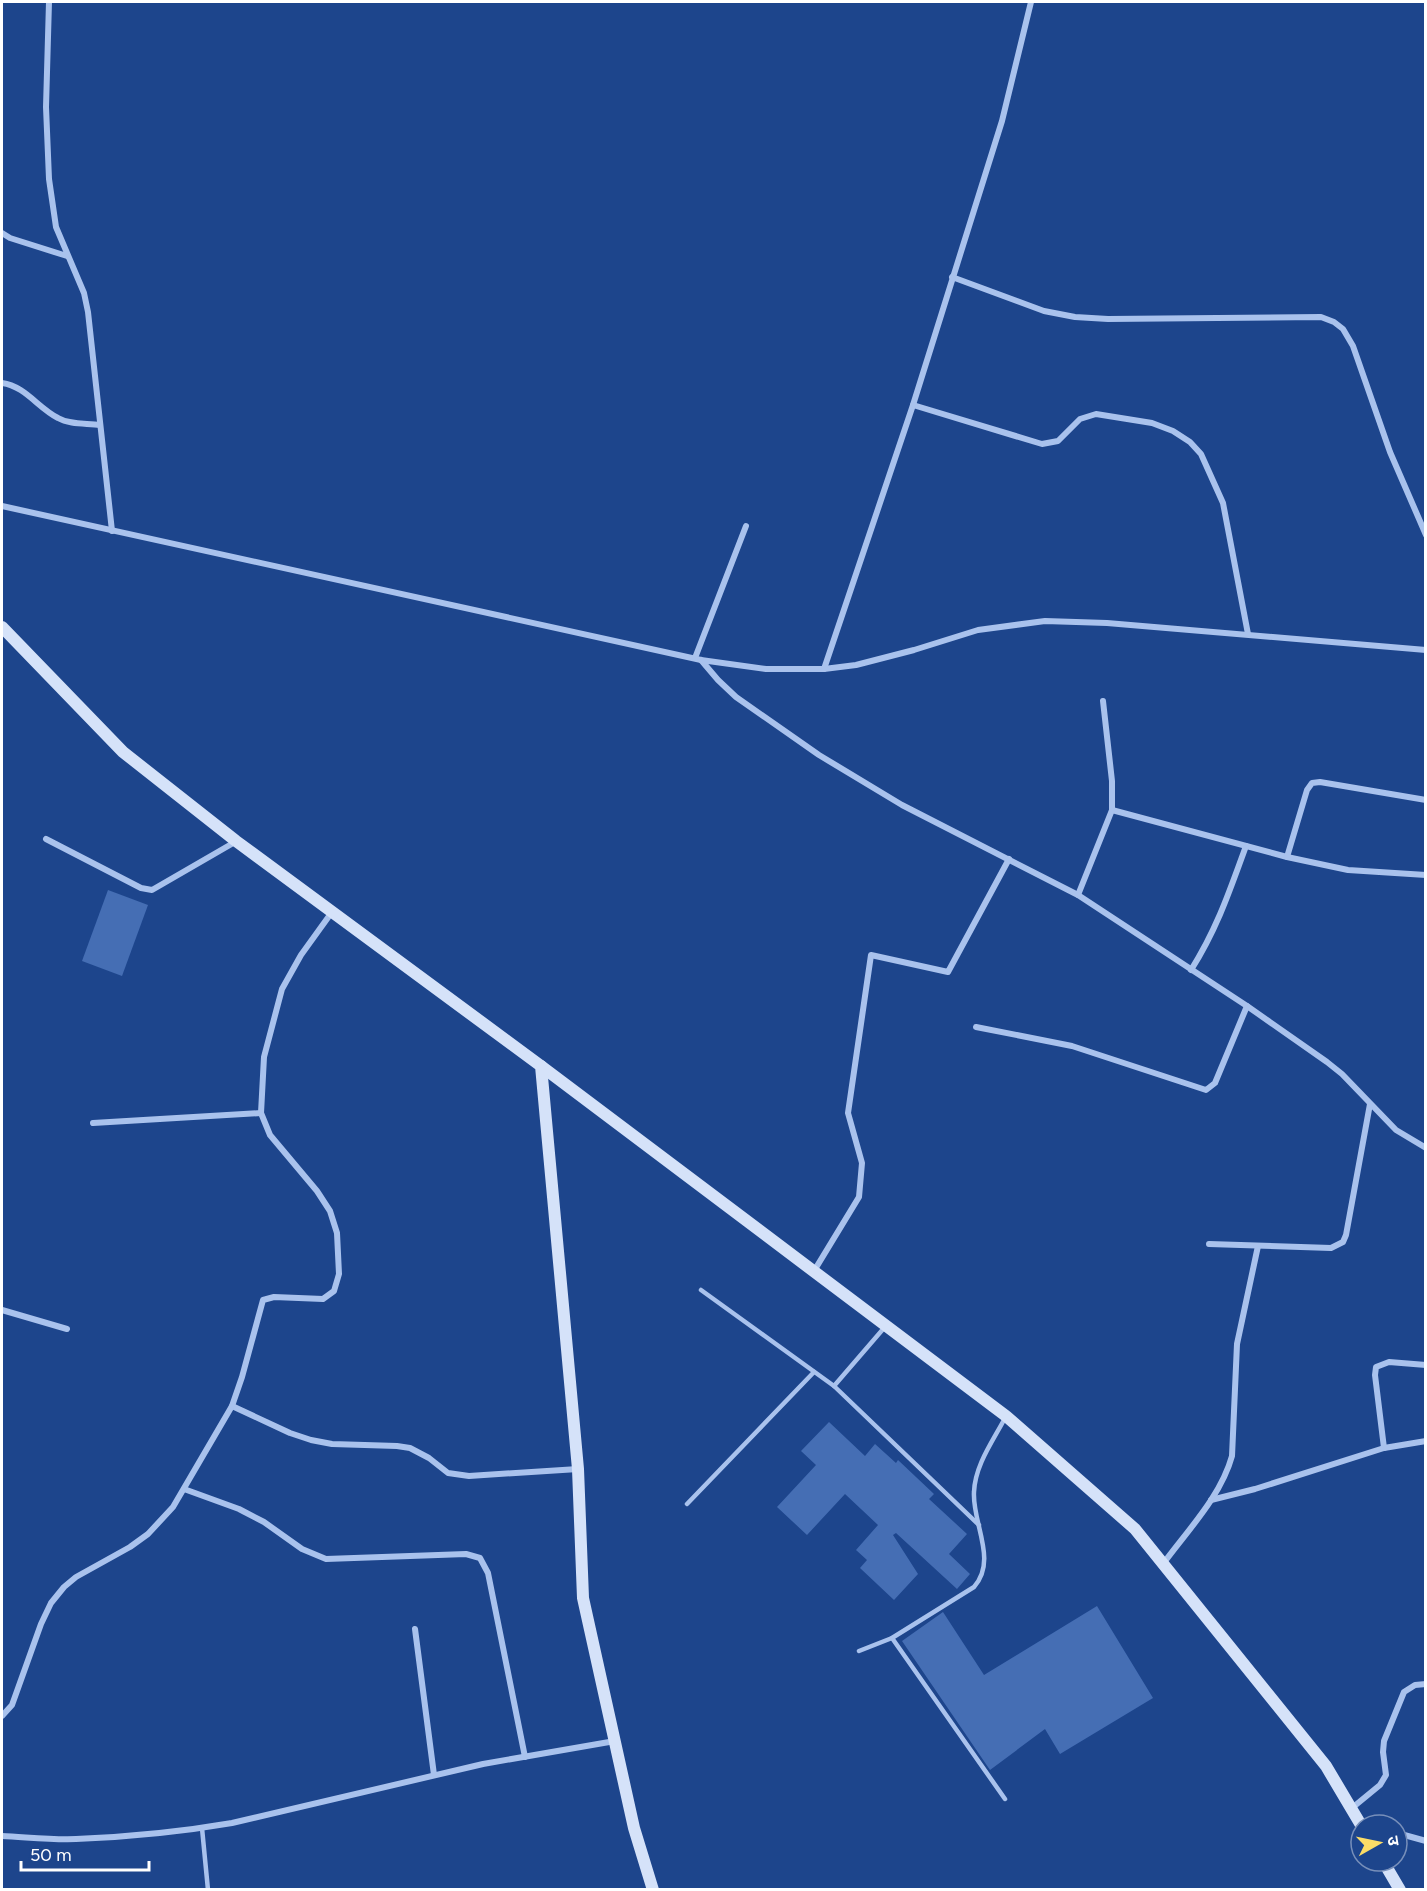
<svg xmlns="http://www.w3.org/2000/svg" width="1427" height="1891" font-family="Figtree,'Noto Sans Devanagari',sans-serif">
<style>
.building{fill:#456eb4}
.lines{fill:none;stroke-linecap:round;stroke-linejoin:round}
.lane{stroke:#a9c2ed;stroke-width:4.5}
.street{stroke:#a9c2ed;stroke-width:6}
.secondary{stroke:#d5e2f9;stroke-width:12}
</style>
<rect width="100%" height="100%" fill="#1d458c"/>
<g class="building">
<polygon points="108,890 148,905 122,976 82,961"/>
<polygon points="829,1422 865,1456 875,1444 896,1463 898,1460 934,1494 929,1499 967,1534 949,1554 970,1574 957,1589 896,1533 893,1535 918,1574 894,1600 860,1568 867,1560 856,1550 878,1525 845,1494 807,1535 777,1507 816,1465 801,1451"/>
<polygon points="1097,1606 1153,1698 1060,1754 1045,1729 990,1770 902,1641 943,1612 984,1675"/>
</g>
<g class="lines">
<g class="lane">
<polyline points="701,1290 834,1386 979,1525"/>
<polyline points="834,1386 884,1328"/>
<polyline points="687,1504 814,1372"/>
<polyline points="892,1638 1005,1799"/>
<path d="M859,1651L892,1638L974,1587C998,1560 972,1523 974,1492C975,1465 993,1441 1005,1418"/>
<polyline points="202,1828 208,1890"/>
</g>
<g class="street">
<polyline points="49,2 46,107 49,179 56,227 84,293 88,312 112,531"/>
<polyline points="2,233 10,238 67,256"/>
<polyline points="952,277 1044,311 1075,317 1108,319 1321,317 1334,322 1343,329 1353,346 1390,452 1426,535"/>
<path d="M2,383C25,386 38,408 58,418C70,425 87,423 100,425"/>
<polyline points="913,405 1042,444 1058,441 1080,419 1096,414 1152,423 1173,431 1190,442 1201,454 1223,503 1248,634"/>
<polyline points="2,506 701,660 766,669 824,669 856,665 914,650 978,630 1045,621 1107,623 1426,650"/>
<polyline points="695,658 746,526"/>
<polyline points="701,660 718,680 736,697 819,755 902,805 1078,895 1247,1006 1327,1062 1342,1074 1396,1130 1426,1148"/>
<polyline points="824,669 913,405 1002,121 1031,2"/>
<polyline points="1112,810 1287,857 1348,870 1426,875"/>
<polyline points="46,839 141,888 152,890 235,842"/>
<polyline points="1287,857 1307,790 1312,783 1320,782 1426,800"/>
<polyline points="1078,895 1112,810 1112,781 1103,701"/>
<path d="M1191,970C1217,929 1230,890 1246,846"/>
<polyline points="976,1027 1072,1046 1206,1090 1215,1083 1247,1006"/>
<polyline points="93,1123 261,1113"/>
<polyline points="1209,1244 1331,1248 1343,1242 1346,1235 1370,1104"/>
<polyline points="814,1271 859,1197 862,1163 848,1113 871,955 948,972 1009,859"/>
<polyline points="2,1310 67,1329"/>
<polyline points="232,1406 290,1433 311,1440 332,1444 397,1446 410,1448 429,1458 448,1473 469,1476 578,1469"/>
<polyline points="1384,1448 1375,1375 1376,1367 1389,1362 1426,1365"/>
<polyline points="184,1489 239,1509 264,1522 302,1549 326,1559 466,1554 480,1558 488,1573 525,1757"/>
<polyline points="1211,1500 1255,1489 1384,1448 1426,1441"/>
<path d="M1163,1564C1188,1530 1221,1496 1232,1456L1237,1344L1258,1246"/>
<polyline points="415,1629 434,1775"/>
<polyline points="2,1716 12,1705 41,1624 51,1603 64,1587 76,1577 130,1547 148,1534 173,1507 232,1406 242,1377 263,1300 274,1297 323,1299 334,1291 339,1274 337,1233 330,1211 317,1191 270,1135 261,1113 264,1057 282,989 301,955 332,912"/>
<polyline points="1352,1808 1380,1785 1386,1775 1383,1752 1384,1741 1404,1692 1415,1685 1426,1684"/>
<polyline points="1397,1833 1426,1841"/>
<path d="M2,1836C26,1837 51,1840 76,1839C128,1837 180,1832 232,1823L483,1764L615,1741"/>
</g>
<g class="secondary">
<polyline points="2,627 123,752 236,841 541,1066 578,1469 583,1598 634,1828 653,1890"/>
<polyline points="541,1066 1006,1416 1135,1529 1326,1766 1361,1825"/>
<polyline points="1383,1861 1400,1890"/>
</g>
</g>
<rect width="1427" height="1891" fill="none" stroke="#ffffff" stroke-width="6"/>
<g transform="translate(1379 1843) rotate(81)"><circle r="28" fill="#1d458c" stroke="#778fba" stroke-width="1.5"/>
<path d="M0-4.5L10 22L0 15L-10 22Z" fill="#fcdd67"/>
<text y="-9" font-size="16" font-weight="bold" text-anchor="middle" fill="#ffffff">उ</text>
</g>
<path d="M21 1861v9h128v-9" fill="none" stroke="#ffffff" stroke-width="3"/>
<text x="30" y="1861" font-size="18" fill="#ffffff" stroke="#1d458c" stroke-width="4.5" paint-order="stroke">50 m</text>
</svg>
